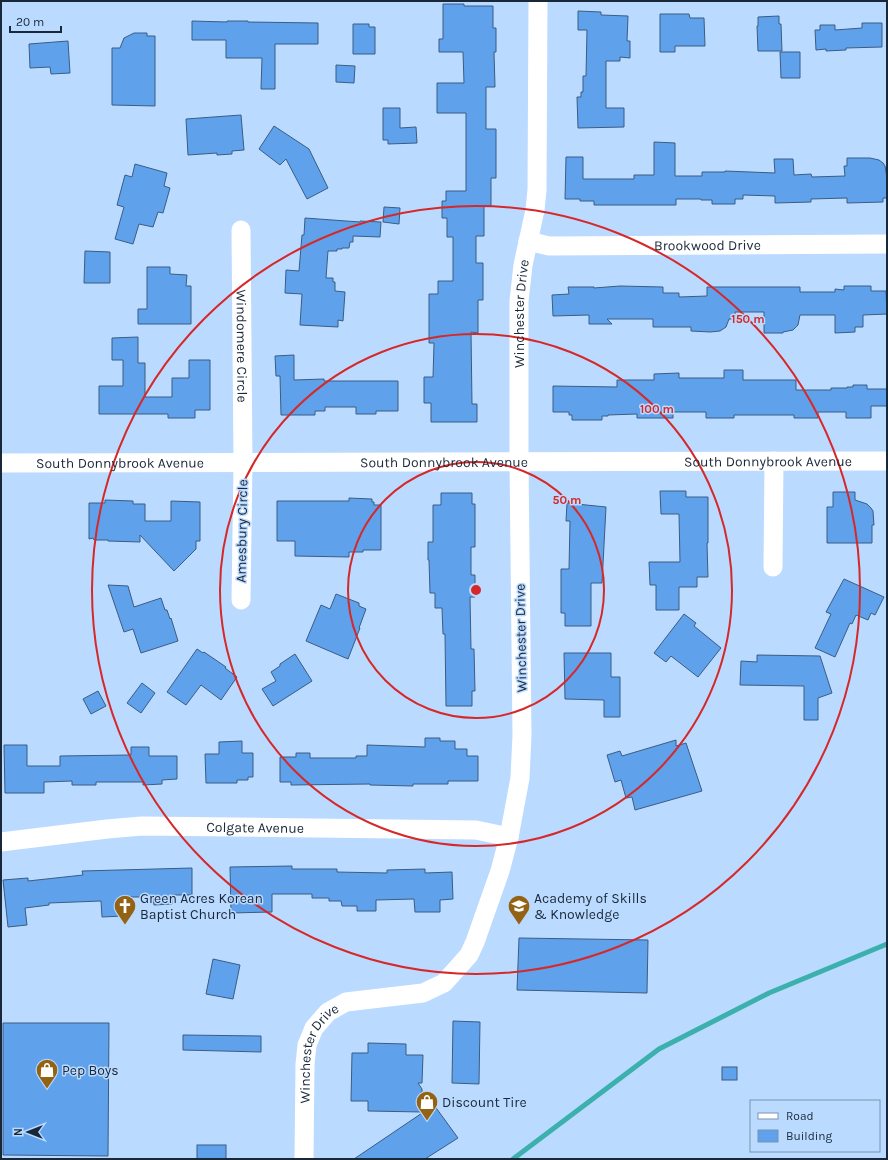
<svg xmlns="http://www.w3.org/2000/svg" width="888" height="1160" font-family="Karla,sans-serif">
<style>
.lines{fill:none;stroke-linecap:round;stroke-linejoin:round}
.stream{stroke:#3cb0ad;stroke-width:5}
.building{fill:#5fa1ea;stroke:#3a5d84}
.street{stroke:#fff;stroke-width:19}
.ring{fill:none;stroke:#d62828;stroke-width:2}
.labels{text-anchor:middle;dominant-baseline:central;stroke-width:3;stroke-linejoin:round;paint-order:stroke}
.street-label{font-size:14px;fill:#192839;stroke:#bbdaff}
.poi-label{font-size:14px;fill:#192839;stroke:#bbdaff;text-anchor:start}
.centre{fill:#d62828;stroke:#bbdaff;stroke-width:2}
.ring-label{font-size:12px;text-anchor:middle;font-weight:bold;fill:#d62828;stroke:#bbdaff;stroke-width:3;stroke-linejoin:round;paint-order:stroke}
</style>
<rect width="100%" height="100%" fill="#bbdaff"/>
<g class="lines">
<polyline class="stream" points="513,1159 659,1049 769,993 887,944"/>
</g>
<g class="building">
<polygon points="443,4 464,4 464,6 493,6 493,28 496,28 496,52 494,52 495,87 486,87 486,129 496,129 496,178 491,178 491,206 484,206 484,236 476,236 476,263 483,263 483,300 478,300 478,333 471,332 472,404 477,404 477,422 431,422 431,403 424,403 424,377 433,377 434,343 429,343 429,294 438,294 438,281 453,281 453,237 447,237 447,218 442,218 442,201 446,201 446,191 466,191 466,113 437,113 437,83 464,83 463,52 439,52 439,39 443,39"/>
<polygon points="578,11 601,12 601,15 628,16 627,41 630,41 630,58 620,57 620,61 606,61 606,108 624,108 624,127 578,128 577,97 581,97 581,92 583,92 583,76 586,76 587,30 578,30"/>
<polygon points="660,14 689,14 690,18 704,18 705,46 675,46 675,52 660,52"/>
<polygon points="779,16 779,24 781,24 782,51 758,51 757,26 758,26 758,17"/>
<polygon points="192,21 227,22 227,21 248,21 248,22 318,23 318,44 275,44 275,89 261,89 262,58 226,58 226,40 192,40"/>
<polygon points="862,23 882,23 882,47 846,48 846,50 826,51 826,49 816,50 815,30 820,30 820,25 835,25 835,30 862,28"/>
<polygon points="353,24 369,24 369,27 375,27 375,54 353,54"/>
<polygon points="134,33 147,33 147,36 155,36 155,106 112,105 112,48 120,48 124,38"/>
<polygon points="68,41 70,73 51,74 50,67 30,68 29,44"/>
<polygon points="780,52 800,52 800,78 781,78"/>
<polygon points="336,65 355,66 354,83 336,82"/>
<polygon points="383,108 400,108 400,128 416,127 417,143 388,144 388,140 383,140"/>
<polygon points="241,115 244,150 232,151 232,154 217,155 217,153 188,155 186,119"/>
<polygon points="274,126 309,149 328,188 307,199 286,159 280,165 259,149"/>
<polygon points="654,142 675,143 675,176 702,176 702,172 725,172 725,171 775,173 774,159 793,159 794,175 811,174 812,177 845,176 844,166 847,166 847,158 870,158 879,160 883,163 885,166 887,178 887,198 883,198 883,202 847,203 847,198 811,199 811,202 775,203 775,196 743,195 743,199 735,199 735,204 712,204 712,200 701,200 701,199 676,199 676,205 594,205 594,201 580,201 580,199 565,199 566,157 583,157 583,179 634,179 634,175 654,175"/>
<polygon points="135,164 167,173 164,186 170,188 163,213 158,212 153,227 139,224 133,244 115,239 124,207 117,205 125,175 132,177"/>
<polygon points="384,207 400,208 399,224 383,222"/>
<polygon points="305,218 360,222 360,221 381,222 380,237 353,236 353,242 350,242 349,248 342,248 342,249 337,249 337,251 328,251 326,278 333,278 333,282 335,282 335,291 345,292 343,321 338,320 338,327 300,325 302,294 285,293 286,270 299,271 302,235 304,235"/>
<polygon points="85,251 110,252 110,283 84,283"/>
<polygon points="147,267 170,267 170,274 187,275 186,286 191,286 191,324 138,324 138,309 147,309"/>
<polygon points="620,286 663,287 663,293 679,293 679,297 707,296 707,287 800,287 800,292 835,292 835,289 844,290 844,286 871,286 871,291 886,291 887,314 863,315 863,327 855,327 855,332 835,333 835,315 800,315 798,325 793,330 783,332 783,333 764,333 764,312 735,312 735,319 729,319 726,327 720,331 710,332 691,331 691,327 653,327 653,319 607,319 612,324 589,324 589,315 553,316 552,295 569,294 568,287 594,287 594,288"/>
<polygon points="138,337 138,363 145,363 145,397 172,397 172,378 189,378 189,360 210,360 210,410 195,410 195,418 168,418 168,414 99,414 99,386 123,386 123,360 112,360 112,338"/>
<polygon points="294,355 294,380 324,379 324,381 398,381 398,411 376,411 376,414 356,414 356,407 325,407 325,411 315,411 315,415 281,415 280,376 276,376 275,356"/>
<polygon points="724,370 743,370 743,380 796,380 796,390 831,390 831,388 847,388 847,387 853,387 853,385 867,385 867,389 887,389 887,406 871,406 871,418 846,418 846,412 818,412 818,418 794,418 794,415 734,415 734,418 706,418 706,412 673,412 673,418 637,418 637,414 608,415 608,416 602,416 602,420 572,420 572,415 569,415 569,412 553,412 553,386 617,387 617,380 654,380 654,374 679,373 679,378 724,378"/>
<polygon points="660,491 686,491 686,497 708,497 708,543 707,543 708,577 697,577 697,587 679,587 679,610 656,610 656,585 650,585 649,562 680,562 679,514 661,514"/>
<polygon points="833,492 855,492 855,500 867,504 871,508 873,511 874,525 872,525 872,543 827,543 827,507 833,507"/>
<polygon points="441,493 472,493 472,504 475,504 475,547 471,547 471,575 475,575 475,597 470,597 471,649 474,649 475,691 472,691 472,706 446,706 445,634 443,634 442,608 435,608 435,593 430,593 429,560 428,560 428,542 433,542 433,505 441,505"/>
<polygon points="349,498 372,499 372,502 374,502 374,505 381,505 381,550 363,550 363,552 349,552 349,557 295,556 295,541 277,541 277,501 349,501"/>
<polygon points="105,500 133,501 133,504 145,504 145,521 171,521 171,501 200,502 200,541 196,541 196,549 174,571 140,535 140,542 108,541 108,540 94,540 93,538 89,539 89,503 105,503"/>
<polygon points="567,503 606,507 602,583 591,583 591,626 565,626 565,613 561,613 561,569 569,569 570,521 566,521"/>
<polygon points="844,579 884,597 875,615 871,613 868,620 856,615 852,624 850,623 835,657 815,648 831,614 826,612"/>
<polygon points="108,585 128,586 134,607 161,598 165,610 167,610 170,619 171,618 178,641 141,653 133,629 124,632"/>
<polygon points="336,594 359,603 359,606 366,609 359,628 360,628 348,659 306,641 321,605 330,609"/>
<polygon points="684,614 696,623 694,626 721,648 698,677 671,656 666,662 654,653"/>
<polygon points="197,649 203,653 204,652 226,667 225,668 237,677 221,700 201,685 186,705 167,692"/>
<polygon points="564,653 611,653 611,677 620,677 620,717 604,717 604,700 565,699"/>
<polygon points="295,654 312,681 273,706 262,689 276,681 271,672 280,666 280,664"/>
<polygon points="757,655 820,656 832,693 818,698 818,720 804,720 804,686 740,685 741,661 757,662"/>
<polygon points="142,683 155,693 141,713 127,703"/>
<polygon points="98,691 106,706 91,714 83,699"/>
<polygon points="425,738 440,738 440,741 455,741 455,749 467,749 467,756 478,756 478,781 448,781 448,784 413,784 413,786 370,785 370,784 291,785 291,782 280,782 280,757 296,757 296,753 310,753 310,758 356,758 356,756 367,756 367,745 425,747"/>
<polygon points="676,740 676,746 686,743 702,791 635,810 632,797 626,798 621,780 615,782 607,755 620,751 622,756"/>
<polygon points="242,741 242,753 253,753 253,777 248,777 248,780 237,780 237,783 206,783 205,754 219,754 219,742"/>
<polygon points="4,745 27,745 27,766 60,766 60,756 131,755 131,747 149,747 149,756 177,756 177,779 162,780 162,784 143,785 143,782 96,782 96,785 72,785 72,781 44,782 44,793 5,793"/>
<polygon points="292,866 292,869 337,869 337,872 387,873 387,870 425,869 425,873 452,872 453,899 440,900 440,912 415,912 414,899 376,900 376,911 357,911 357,906 342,906 341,901 329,901 329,898 312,898 312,894 272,894 272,912 231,913 230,867"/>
<polygon points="192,868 192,895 172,895 172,904 154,905 153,897 122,897 123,916 102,917 101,901 49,903 49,905 25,908 27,925 8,927 3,880 28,878 28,881 83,875 82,871"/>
<polygon points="519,938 648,940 647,993 517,990"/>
<polygon points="213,959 240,965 233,999 206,994"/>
<polygon points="453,1021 480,1022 479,1084 452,1083"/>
<polygon points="3,1023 109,1023 108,1156 3,1155"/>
<polygon points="183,1035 261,1036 261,1052 183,1050"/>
<polygon points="368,1043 406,1044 406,1055 423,1055 422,1083 418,1083 422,1089 422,1112 368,1111 368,1101 351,1101 352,1053 368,1053"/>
<rect x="722" y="1067" width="15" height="13"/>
<polygon points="434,1105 458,1138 425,1159 354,1159"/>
<rect x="197" y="1145" width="29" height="14"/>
</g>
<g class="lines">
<g class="street">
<path id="s1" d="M241,230L243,463L241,600"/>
<path id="s2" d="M528,241L549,246L887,244"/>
<path id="s3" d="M1,463L887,461"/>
<polyline points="773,567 774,461"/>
<path id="s4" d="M1,842L107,829L142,826L476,830L509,837"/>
<path id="s5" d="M304,1159L305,1064L307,1045L314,1028L328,1012L346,1002L423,993L444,983L469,955L475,942L500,871L509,837L520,778L522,735L519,462V301L523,265L535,210L537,190L538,1"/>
</g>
</g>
<g class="ring">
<circle cx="476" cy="590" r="128"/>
<circle cx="476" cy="590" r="256"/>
<circle cx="476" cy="590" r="384"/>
</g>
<defs>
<g id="church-pin" transform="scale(1.15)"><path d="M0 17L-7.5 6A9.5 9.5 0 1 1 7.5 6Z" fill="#936212" stroke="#bbdaff"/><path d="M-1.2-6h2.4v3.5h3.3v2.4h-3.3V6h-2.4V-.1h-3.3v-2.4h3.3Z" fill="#fff"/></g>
<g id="school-pin" transform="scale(1.15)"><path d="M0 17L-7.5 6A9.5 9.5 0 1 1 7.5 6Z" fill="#936212" stroke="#bbdaff"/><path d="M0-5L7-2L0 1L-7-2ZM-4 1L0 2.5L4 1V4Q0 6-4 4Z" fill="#fff"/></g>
<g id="shop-pin" transform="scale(1.15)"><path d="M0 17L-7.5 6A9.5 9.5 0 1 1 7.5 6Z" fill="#936212" stroke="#bbdaff"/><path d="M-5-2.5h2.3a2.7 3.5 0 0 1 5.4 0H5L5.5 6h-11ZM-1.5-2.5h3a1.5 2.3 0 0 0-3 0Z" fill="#fff"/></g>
</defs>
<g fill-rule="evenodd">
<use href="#church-pin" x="125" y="906"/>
<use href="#school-pin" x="519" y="906"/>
<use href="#shop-pin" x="47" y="1070"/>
<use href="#shop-pin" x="427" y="1102"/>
</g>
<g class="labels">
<g class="street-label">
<text stroke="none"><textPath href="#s2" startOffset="180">Brookwood Drive</textPath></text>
<text stroke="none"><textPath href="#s5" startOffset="962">Winchester Drive</textPath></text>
<text stroke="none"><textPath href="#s1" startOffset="116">Windomere Circle</textPath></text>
<text stroke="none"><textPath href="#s3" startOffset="767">South Donnybrook Avenue</textPath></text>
<text stroke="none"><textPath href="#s3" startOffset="443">South Donnybrook Avenue</textPath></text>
<text stroke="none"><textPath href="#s3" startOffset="119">South Donnybrook Avenue</textPath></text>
<text transform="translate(242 531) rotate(-89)">Amesbury Circle</text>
<text transform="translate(521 638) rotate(-91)">Winchester Drive</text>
<text stroke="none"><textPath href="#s4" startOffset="255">Colgate Avenue</textPath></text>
<text stroke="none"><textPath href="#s5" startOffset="110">Winchester Drive</textPath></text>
</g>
<g class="poi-label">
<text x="140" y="898">Green Acres Korean<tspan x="140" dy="16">Baptist Church</tspan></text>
<text x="534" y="898">Academy of Skills<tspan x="534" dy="16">&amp; Knowledge</tspan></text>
<text x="62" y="1070">Pep Boys</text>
<text x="442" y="1102">Discount Tire</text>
</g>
</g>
<circle cx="476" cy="590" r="6" class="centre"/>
<g class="ring-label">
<text x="748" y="323">150 m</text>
<text x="657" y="413">100 m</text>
<text x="567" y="504">50 m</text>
</g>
<rect width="888" height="1160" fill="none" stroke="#192839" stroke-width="4"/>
<rect x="750" y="1100" width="130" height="52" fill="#bbdaff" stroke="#7a93b0"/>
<rect x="758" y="1113" width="20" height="6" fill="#ffffff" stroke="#7a93b0"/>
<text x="786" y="1120" font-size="12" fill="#192839">Road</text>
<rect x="758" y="1130" width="20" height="12" fill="#5fa1ea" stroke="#7a93b0"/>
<text x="786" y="1140" font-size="12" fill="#192839">Building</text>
<g transform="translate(28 1132) rotate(270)" stroke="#bbdaff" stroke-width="3" paint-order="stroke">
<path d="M0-3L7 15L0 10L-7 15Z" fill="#192839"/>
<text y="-6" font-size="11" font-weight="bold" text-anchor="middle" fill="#192839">N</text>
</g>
<path d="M10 26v6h51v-6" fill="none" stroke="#192839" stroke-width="2"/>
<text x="16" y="26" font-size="12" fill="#192839" stroke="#bbdaff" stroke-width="3" paint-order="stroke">20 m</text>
</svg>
